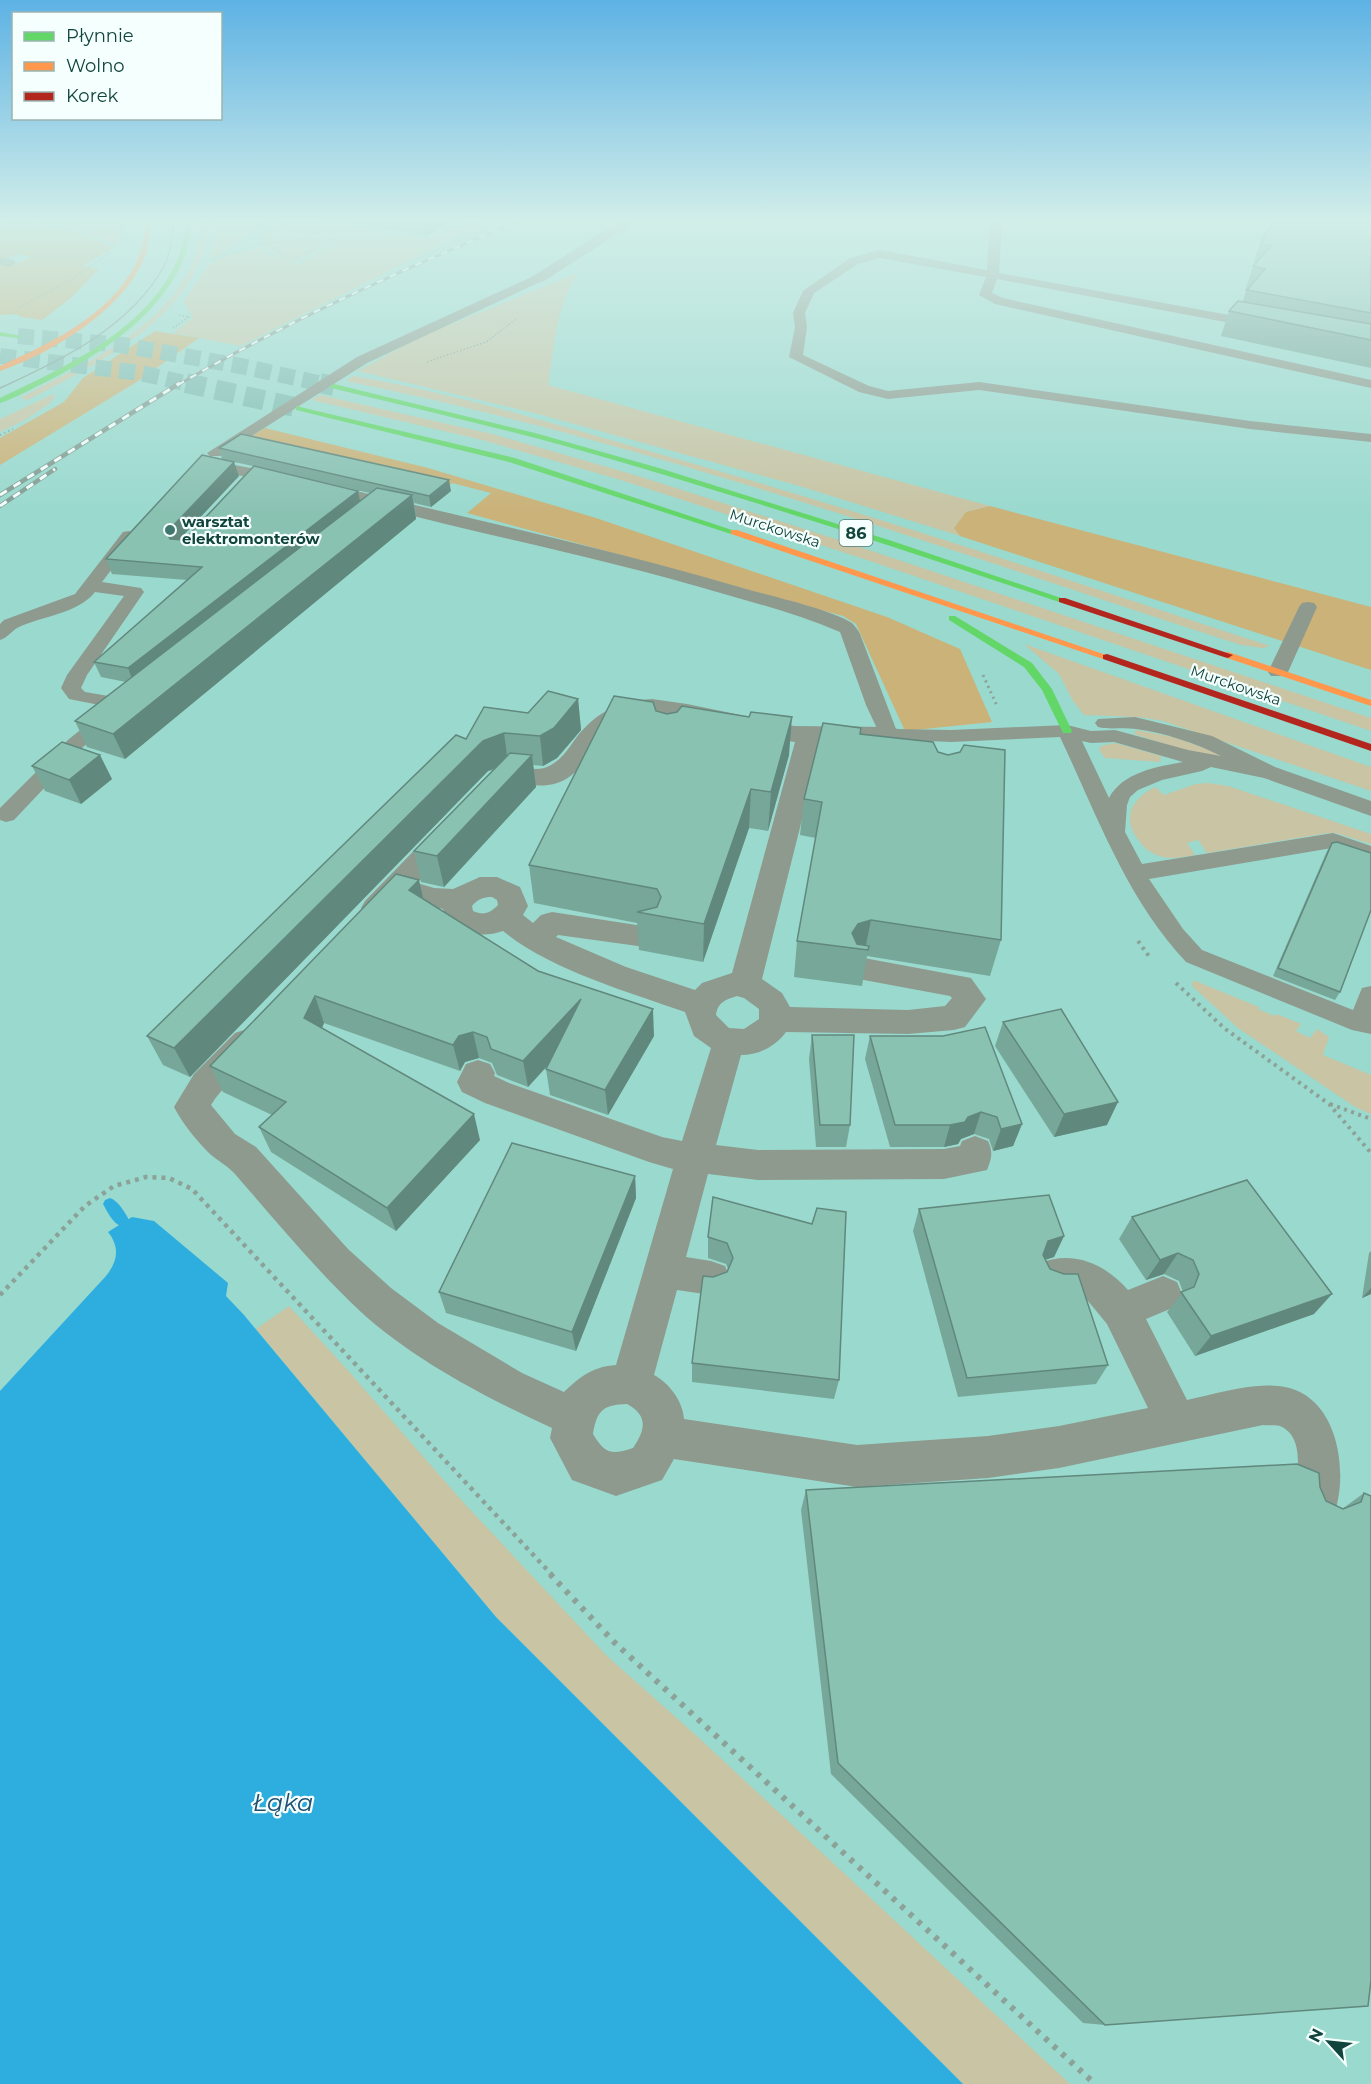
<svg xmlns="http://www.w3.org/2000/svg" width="1371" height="2084" font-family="Montserrat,sans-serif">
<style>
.green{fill:#c8c4a4}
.forest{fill:#cab279}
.water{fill:#2eaedf}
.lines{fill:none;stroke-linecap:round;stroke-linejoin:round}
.stream{fill:#2eaedf;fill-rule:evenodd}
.highway-tunnel-far1{stroke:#7ebbb1;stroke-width:16;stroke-dasharray:16 8;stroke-linecap:butt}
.highway-tunnel{stroke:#7ebbb1;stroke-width:20;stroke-dasharray:20 10;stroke-linecap:butt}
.path-far5{stroke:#8ca298;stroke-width:1.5;stroke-dasharray:1.5 2;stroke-linecap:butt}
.path-far4{stroke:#8ca298;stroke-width:2;stroke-dasharray:1.5 3;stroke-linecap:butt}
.path-far3{stroke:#8ca298;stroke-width:3;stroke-dasharray:2 4;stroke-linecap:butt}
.path-far2{stroke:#8ca298;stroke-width:4;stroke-dasharray:3 4.5;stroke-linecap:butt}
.path-far1{stroke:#8ca298;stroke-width:4.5;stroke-dasharray:4 5;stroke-linecap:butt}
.path{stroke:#8ca298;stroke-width:6;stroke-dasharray:4.5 7;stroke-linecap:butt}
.lane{fill:#8e9a8e;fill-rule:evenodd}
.street{fill:#8e9a8e;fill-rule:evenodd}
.fast{fill:#63d668;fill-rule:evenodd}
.slow{fill:#ff974d;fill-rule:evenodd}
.jam{fill:#b3261e;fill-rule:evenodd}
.tram{stroke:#839d94;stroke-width:1.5}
.rail-far1-casing{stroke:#839d94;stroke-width:3}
.rail-casing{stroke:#839d94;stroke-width:4.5}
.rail-far1{stroke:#f5fffd;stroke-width:2;stroke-dasharray:7;stroke-linecap:butt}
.rail{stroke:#f5fffd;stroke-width:3;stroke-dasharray:8;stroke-linecap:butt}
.wall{fill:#77a799;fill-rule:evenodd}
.shaded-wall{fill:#61887d}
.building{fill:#8ac2b2;stroke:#61887d;stroke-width:1.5}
.poi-dot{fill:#40786f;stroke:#f5fffd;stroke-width:2}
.labels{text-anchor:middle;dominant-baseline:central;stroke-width:4.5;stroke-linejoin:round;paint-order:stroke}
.far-poi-label{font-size:15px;font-weight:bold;fill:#10443c;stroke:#f5fffd;text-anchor:start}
.far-street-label{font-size:15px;fill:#10443c;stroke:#f5fffd}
.shield{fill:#f5fffd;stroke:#557c76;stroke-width:1.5}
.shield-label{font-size:16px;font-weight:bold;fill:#10443c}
.near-water-label{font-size:24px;font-style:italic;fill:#20506f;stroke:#f5fffd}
</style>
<rect width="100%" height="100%" fill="#9ad9ce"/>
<g class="green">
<path d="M201,221H208C207,234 205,249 200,261C173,327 88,369 28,400L20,398C80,366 167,329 193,261C198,248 200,235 201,221Z"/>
<polygon points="216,221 268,221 214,258 210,258"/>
<polygon points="278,221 308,221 424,239 467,221 487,221 241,346 173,333 193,318 184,301 206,267 223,256 261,247 269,255 298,264 347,236 343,232 330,230 340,233 343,237 295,262 278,257 262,244 262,236"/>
<path d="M578,273C556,304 554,349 548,385L990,506L966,512L954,528L960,536L796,485L538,414L358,371L424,335Z"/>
<path d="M353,376C456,393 556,425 656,453C862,511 1065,579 1270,646L1262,648L1241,645C945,549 651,443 346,381Z"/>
<polygon points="51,395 56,395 49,404 25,420 0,432 0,419"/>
<polygon points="320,395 492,434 638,476 842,541 1371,718 1371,731 867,560 621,480 482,440 312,400"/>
<polygon points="1024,644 1371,767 1371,791 1163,721 1139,717 1084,715 1073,701 1059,674"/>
<polygon points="1136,730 1173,737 1232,758 1199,755 1137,735 1134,733"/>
<polygon points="1115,743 1161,756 1160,762 1105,758 1099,750 1101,746"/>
<path d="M1208,783L1228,786L1371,834V844L1336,833H1328L1207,853L1198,840L1187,843L1195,855C1182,857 1171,860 1159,856C1151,853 1145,849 1140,842C1121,819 1130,800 1155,787L1164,795L1196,784Z"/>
<polygon points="1193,980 1259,1007 1258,1009 1275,1016 1277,1014 1301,1024 1296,1031 1310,1038 1317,1029 1329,1037 1323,1055 1371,1075 1371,1114 1355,1107 1238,1028 1192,986"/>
<polygon points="289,1306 344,1366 463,1502 607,1656 699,1738 1070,2084 963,2084 496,1617 256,1329"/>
</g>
<g class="forest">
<polygon points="9,221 41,224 78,232 114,248 82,266 99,269 72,297 42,320 21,317 17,314 0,315 0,263 19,263 31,257 17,254 4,260 0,259 0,225"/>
<polygon points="30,221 124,221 117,246 86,232"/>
<polygon points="155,331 199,338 135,383 0,465 0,438 64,402 83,378"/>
<polygon points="265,428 428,468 596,518 887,617 960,649 992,722 905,731 856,624 843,616 467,513 491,493 452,483 426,504 242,442"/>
<polygon points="990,506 1371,607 1371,670 960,536 954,528 966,512"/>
</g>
<path class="water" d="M132,1217L154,1221L228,1283L226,1296L244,1315L496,1617L963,2084H0V1391L106,1276C118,1261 120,1247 108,1232Z"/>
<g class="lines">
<path class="stream" d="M110,1198C119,1201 126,1214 130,1222L128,1226C116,1230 108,1213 103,1204L105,1200Z"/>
<g class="highway-tunnel-far1">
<polyline points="18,336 122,345 246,367 327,385"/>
<polyline points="0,356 141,373 193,385"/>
</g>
<g class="highway-tunnel">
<polyline points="186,383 299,408"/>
<polyline points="320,383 334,386"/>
</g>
<g class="path-far5">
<polyline points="26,221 85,233 116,247"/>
<path d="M286,226L333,233L338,237L296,258L282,255L268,244C270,232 274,227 286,226Z"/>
<polyline points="323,232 311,234 307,239 323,242"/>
<polyline points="257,245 307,239"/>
<polyline points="224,255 257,245 256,237 260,231"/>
<polyline points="212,261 271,221"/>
<polyline points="410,262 502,221"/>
<polyline points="19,308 72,279 112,252"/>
<polyline points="179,315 190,317"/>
<polyline points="173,328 189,317"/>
<polyline points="427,362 486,342 516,319"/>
</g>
<polyline class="path-far4" points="0,435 13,429"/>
<polyline class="path-far3" points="983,675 997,706"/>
<g class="path-far2">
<polyline points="1138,941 1151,959"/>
<polyline points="1176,983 1224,1028 1329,1104 1371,1153"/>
<polyline points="1330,1104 1371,1119"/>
</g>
<polyline class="path-far1" points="0,1295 85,1206 114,1186 146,1177 169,1178 192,1189 552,1575"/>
<polyline class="path" points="550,1574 614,1642 1095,2084"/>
<g class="lane">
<polygon points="990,221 1002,221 999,273 1262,321 1268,325 1262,329 997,279 992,293 1003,298 1371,380 1371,388 995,304 979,295 986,277 880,258 858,264 814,293 805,313 807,327 803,355 869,386 888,391 979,382 1250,421 1371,434 1371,442 1250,429 979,390 888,399 859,392 789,357 795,327 793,313 803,291 850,258 880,250 987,270"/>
<polygon points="0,257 14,260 16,263 10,267 0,265"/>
<polygon points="538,274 542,275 542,281 367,363 220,456 210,456 207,453 357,357"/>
<polygon points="202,459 283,474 291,479 283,484 197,467 194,464 197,461"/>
<path d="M328,484C465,518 604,547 739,587C769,596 827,608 852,623C855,626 858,630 860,634L896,729L951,730L1067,725L1091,731L1115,730L1188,750L1221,756C1195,743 1165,733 1136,729C1123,727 1110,730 1098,727L1095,723L1098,719L1135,717L1212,736L1275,767L1371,801V816L1264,778L1211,767L1202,771L1162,780L1138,790L1130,797L1127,805L1125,832L1142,864L1333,833L1371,846V862L1332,848L1149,879L1183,929L1202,950L1353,1010L1362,988L1371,986V1034L1352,1030L1186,962C1126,898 1097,815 1060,737L951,742L882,739L866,705L840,632C803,616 763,605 724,594C591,554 455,530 322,492L320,489L322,486ZM1082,741L1091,743L1114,742L1183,762C1156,767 1123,772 1109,798Z"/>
<path d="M129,531L137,536L102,582L141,588L144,592L87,675L81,688L85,692L132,700L135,704L132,708L125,710L69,699L61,688L67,675L124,596L95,592C79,613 43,616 19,627C12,630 9,637 0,640V624L4,620L75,594L123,532Z"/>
<polygon points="1308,602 1314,603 1317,607 1288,672 1285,676 1271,676 1268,672 1299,607 1302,603"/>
<polygon points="110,710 117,712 120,716 117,720 83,747 14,820 6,822 0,820 0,808 69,739 103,712"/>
</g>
<g class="street">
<polygon points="620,221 637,221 544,281 538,283 530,278"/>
<path d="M652,699L687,704L794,726L889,727L898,729L902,735L898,741L889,743L821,744L762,979L782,993L790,1007L908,1010L945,1006L952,998L950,996L853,978L848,970L853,962L864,958L971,978L986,999L965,1027L954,1030L908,1034L786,1032C776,1046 759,1055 741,1055L716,1145L758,1150L944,1149L960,1146L962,1141L975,1136L988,1141C993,1152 992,1158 987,1170L944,1179L758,1180L708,1174L686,1257L711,1261L725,1266L730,1278L725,1290L711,1295L677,1290L654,1375C669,1383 683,1401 684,1419L857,1445L988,1436L1059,1426L1148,1408L1107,1324L1088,1301L1075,1293L1054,1292L1040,1287L1035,1275L1040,1263C1074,1250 1105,1264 1128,1290L1163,1276L1177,1282L1182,1294L1177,1306L1146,1319L1187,1400C1216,1394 1249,1383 1278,1386C1339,1391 1351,1475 1332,1520L1317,1527L1302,1520C1299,1515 1296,1509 1296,1503C1295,1480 1307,1440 1282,1427C1277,1424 1268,1426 1263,1425L1059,1468L988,1478L857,1487L674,1459L662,1480L616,1496L572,1480L550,1438L552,1428C487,1398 415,1361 361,1312C315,1269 276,1221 235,1174C228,1166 218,1161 210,1154C197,1141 182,1123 174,1107L194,1074L235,1033L247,1029L259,1033L264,1042C251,1066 225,1082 211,1105L235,1134L256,1147L348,1249L391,1288L438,1323L522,1373L564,1392C581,1376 592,1367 616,1365L673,1169L649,1162L485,1103L462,1092L457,1082L466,1064L478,1060L490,1064L495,1073L494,1076L509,1083L662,1137L682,1141L711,1048L694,1036L685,1012C626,991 551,970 503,931C483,938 468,934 449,925L443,909L402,899C389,913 385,921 365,915L361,908L365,901L438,826L448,824L458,826L462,833L417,883L434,888L453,889L480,877H497L520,887L528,906L523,915L533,923L541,915L552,912L656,928L660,936L656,944L645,947L558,935L556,937L626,967L695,990L702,983L732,973L795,742C755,737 661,702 627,720C580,744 587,800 515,782C505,791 499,795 485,791L481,785C507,745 524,780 551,765C562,759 569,748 576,738C596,712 619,701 652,699ZM492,897L497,900L498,905C490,913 484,916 473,911L472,906C478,899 483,897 492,897ZM737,996L744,998L759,1009V1019L744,1029L729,1028L716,1015C718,1002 725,1000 737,996ZM627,1404C649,1416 645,1430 633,1448C611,1455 605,1454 593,1434C597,1410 603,1405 627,1404Z"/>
</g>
<g class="fast">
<path d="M186,221H192C190,232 189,243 186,253C164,314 101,354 46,382C31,389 16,398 0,403V398C67,366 152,328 180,253C183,243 184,232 186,221Z"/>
<polygon points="0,332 21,336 18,338 0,336"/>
<path d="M334,384L535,433L659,468L892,541L1067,600L1059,602C895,547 731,493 565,446C488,425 409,407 331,388L330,386Z"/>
<polygon points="296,406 515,458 738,532 731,534 509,462 296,410"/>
<polygon points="949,616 955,616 1032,663 1052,689 1072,731 1071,733 1063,733 1042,690 1024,667 949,620"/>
</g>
<g class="slow">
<path d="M147,221H153C150,234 149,249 143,261C121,311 50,354 0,371V366C50,343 112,315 137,261C142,249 144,235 147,221Z"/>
<polygon points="731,530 737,530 1112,657 1111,659 1103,659 731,534"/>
<polygon points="1228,652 1371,700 1371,706 1224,657 1224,653"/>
</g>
<g class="jam">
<polygon points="1059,598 1065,598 1233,655 1228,658 1224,657 1059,602"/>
<polygon points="1107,654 1371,744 1371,751 1103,659 1103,655"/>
</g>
<path class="tram" d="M0,388C60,361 131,327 164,266C171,252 172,236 174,221"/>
<g class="rail-far1-casing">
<path id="rail-far1" d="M178,385C288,321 402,269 520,221"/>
</g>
<g class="rail-casing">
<g id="rail">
<polyline points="0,495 180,383"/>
<polyline points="0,506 55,469"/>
</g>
</g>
<use href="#rail-far1" class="rail-far1"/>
<use href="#rail" class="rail"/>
</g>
<g class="wall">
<polygon points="340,221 450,221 426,236"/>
<polygon points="1371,221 1371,368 1221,336 1229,311 1243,301 1246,291 1245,291 1255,261 1254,261 1262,237"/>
<path d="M219,448L451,491L431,507L414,503L416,519L125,759L87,747L75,721L126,682L101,677L94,662L187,580L112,574L106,559L222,459ZM234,462L253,466L184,540H179L239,476ZM290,475L370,493L360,501L358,491Z"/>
<polygon points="578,699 581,730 557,758 543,766 533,765 536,787 444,887 421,882 414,851 493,770 488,771 190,1077 163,1065 147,1036 466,739 528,713"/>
<polygon points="656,711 667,714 677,712 789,755 768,831 749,828 703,962 639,950 637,923 534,903 529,865"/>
<polygon points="860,734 1001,940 990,976 867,956 862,986 794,977 797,941 816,838 800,835 804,799"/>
<polygon points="32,766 112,779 81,804 45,791"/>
<polygon points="1332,843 1340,992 1335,1000 1273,976 1327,851"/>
<polygon points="423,900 538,971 654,1036 608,1115 550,1095 546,1069 549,1063 528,1087 497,1075 492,1063 479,1058 465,1062 460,1071 324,1023 322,1028 480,1140 396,1231 271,1152 259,1127 272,1115 223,1092 210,1066"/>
<polygon points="1003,1022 1107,1125 1054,1137 995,1046"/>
<polygon points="812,1035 850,1125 846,1147 816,1147 809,1059"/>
<polygon points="870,1036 1022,1124 1013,1146 993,1151 989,1139 974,1134 961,1139 958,1144 944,1147 890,1147 865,1059"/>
<polygon points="635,1176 636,1198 576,1351 446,1313 439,1292"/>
<polygon points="713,1197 839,1380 834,1399 692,1382 692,1363 713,1277 727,1272 728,1269 726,1264 708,1258 708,1237"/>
<polygon points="919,1209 1064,1236 1054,1257 1045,1260 1050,1269 1108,1365 1096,1384 958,1397 913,1231"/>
<polygon points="1132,1217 1314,1314 1195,1356 1167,1312 1183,1292 1179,1281 1164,1274 1146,1280 1119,1239"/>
<polygon points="1371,1251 1371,1294 1362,1298 1369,1253"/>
<polygon points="1320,1487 1326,1501 1342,1509 1364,1493 1371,1496 1105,2025 1083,2023 831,1774 801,1510 806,1490"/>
</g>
<g class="shaded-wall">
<polygon points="423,221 450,221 426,236"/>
<polygon points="234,462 239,476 175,544 173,550 168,535 170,529"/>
<polygon points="449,480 451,491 431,507 429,496"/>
<polygon points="358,491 361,506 134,684 128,668"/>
<polygon points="412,495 416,519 125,759 113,734"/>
<polygon points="578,699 581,730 557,758 543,766 540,736"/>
<polygon points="792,717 789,755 768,831 771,792"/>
<polygon points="504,733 508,763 488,771 190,1077 174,1048 483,741"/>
<polygon points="100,755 112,779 81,804 69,780"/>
<polygon points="532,755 536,787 444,887 437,856"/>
<polygon points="751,789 749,828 703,962 704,924"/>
<polygon points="419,880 425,907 409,890"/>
<polygon points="871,920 865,950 849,948 852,933 858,924"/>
<polygon points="315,996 324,1023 315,1044 304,1018"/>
<polygon points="581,999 584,1026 528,1087 523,1061"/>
<polygon points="653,1009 654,1036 608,1115 605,1090"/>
<polygon points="473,1032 479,1058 465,1062 460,1071 453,1045 459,1036"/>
<polygon points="1118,1102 1107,1125 1054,1137 1064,1114"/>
<polygon points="981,1112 974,1134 961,1139 958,1144 944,1147 950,1125"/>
<polygon points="474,1114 480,1140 396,1231 387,1208"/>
<polygon points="1022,1124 1013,1146 993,1151 1001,1129"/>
<polygon points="635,1176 636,1198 576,1351 572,1332"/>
<polygon points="1064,1236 1054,1257 1038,1262 1048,1241"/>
<polygon points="1178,1253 1164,1274 1146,1280 1160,1260"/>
<polygon points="1371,1288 1371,1294 1362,1298"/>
<polygon points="1332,1294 1314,1314 1195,1356 1211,1336"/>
</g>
<g class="building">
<polygon points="1276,221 1371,221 1371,313 1247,290 1265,269 1253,266 1271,246 1261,244 1266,238 1262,237"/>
<polygon points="1238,301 1371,324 1371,340 1229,311"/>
<polygon points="241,434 449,480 429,496 219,448"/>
<polygon points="202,455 234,462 170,529 168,535 170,539 184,540 254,466 358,491 128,668 94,662 202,567 106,559"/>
<polygon points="377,488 412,495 113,734 75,721"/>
<polygon points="548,691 578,699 554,728 540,736 504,733 483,741 174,1048 147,1036 456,735 466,739 484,707 528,713"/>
<polygon points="614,696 653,702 656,711 667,714 677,712 682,706 749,717 751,712 792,717 771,792 751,789 704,924 637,912 657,907 661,897 657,889 529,865"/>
<polygon points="823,723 861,728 860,734 933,742 938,752 948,755 960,752 964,745 1005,750 1001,940 871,920 858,924 852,933 857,944 869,946 868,950 797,941 822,802 804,799"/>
<polygon points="62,742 100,755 69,780 32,766"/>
<polygon points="510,753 532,755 437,856 414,851"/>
<polygon points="1337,842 1371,853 1371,910 1340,992 1278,968 1332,843"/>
<polygon points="396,874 419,880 409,890 538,971 653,1009 605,1090 546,1069 581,999 523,1061 491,1049 487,1037 473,1032 459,1036 453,1045 315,996 304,1018 474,1114 387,1208 259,1127 286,1102 210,1066"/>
<polygon points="1061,1009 1118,1102 1064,1114 1003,1022"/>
<polygon points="985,1027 1022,1124 1001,1129 997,1117 981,1112 968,1117 965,1122 950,1125 895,1125 870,1036 943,1036"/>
<polygon points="812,1035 854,1035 850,1125 820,1125"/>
<polygon points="512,1143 635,1176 572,1332 439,1292"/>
<polygon points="1247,1180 1332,1294 1211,1336 1181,1292 1194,1287 1199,1274 1193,1260 1178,1253 1160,1260 1132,1217"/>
<polygon points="1049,1195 1064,1236 1048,1241 1043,1255 1050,1269 1064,1274 1078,1274 1108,1365 967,1378 919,1209"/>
<polygon points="713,1197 812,1224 817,1208 846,1212 839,1380 692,1363 703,1276 713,1277 727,1272 733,1258 727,1243 708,1237"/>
<polygon points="1297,1464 1319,1473 1320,1487 1326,1501 1343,1509 1361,1502 1364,1493 1371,1496 1371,1980 1368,2006 1105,2025 838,1763 806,1490"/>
</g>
<linearGradient id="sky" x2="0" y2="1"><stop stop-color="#5db2e4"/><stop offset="0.43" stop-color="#d2eee9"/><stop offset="1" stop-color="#d2eee9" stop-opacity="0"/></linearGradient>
<rect width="1371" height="513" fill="url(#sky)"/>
<circle class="poi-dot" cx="170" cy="530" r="6"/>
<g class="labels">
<g class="far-poi-label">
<text x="182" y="521">warsztat<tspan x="182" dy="17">elektromonterów</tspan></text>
</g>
<g class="far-street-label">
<text transform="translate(775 528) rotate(18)">Murckowska</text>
<text transform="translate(1236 685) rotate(19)">Murckowska</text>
</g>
<rect class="shield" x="839.5" y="520" width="33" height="26" rx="4.5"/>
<g class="shield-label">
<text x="856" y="533">86</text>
</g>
<g class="near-water-label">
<text x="283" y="1802">Łąka</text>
</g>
</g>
<rect x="12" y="12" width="210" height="108" fill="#f5fffd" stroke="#99b4b0" stroke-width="1.5"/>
<rect x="24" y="32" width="30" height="9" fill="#63d668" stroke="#99b4b0" stroke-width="1.5"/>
<text x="66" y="42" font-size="18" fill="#10443c">Płynnie</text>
<rect x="24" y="62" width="30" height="9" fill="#ff974d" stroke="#99b4b0" stroke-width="1.5"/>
<text x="66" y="72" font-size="18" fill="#10443c">Wolno</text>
<rect x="24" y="92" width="30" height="9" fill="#b3261e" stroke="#99b4b0" stroke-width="1.5"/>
<text x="66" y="102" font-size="18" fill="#10443c">Korek</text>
<g transform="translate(1329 2042) rotate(297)" stroke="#f5fffd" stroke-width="4.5" paint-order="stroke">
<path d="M0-4.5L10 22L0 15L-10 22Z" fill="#10443c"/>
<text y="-9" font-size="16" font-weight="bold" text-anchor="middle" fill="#10443c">N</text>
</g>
</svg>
